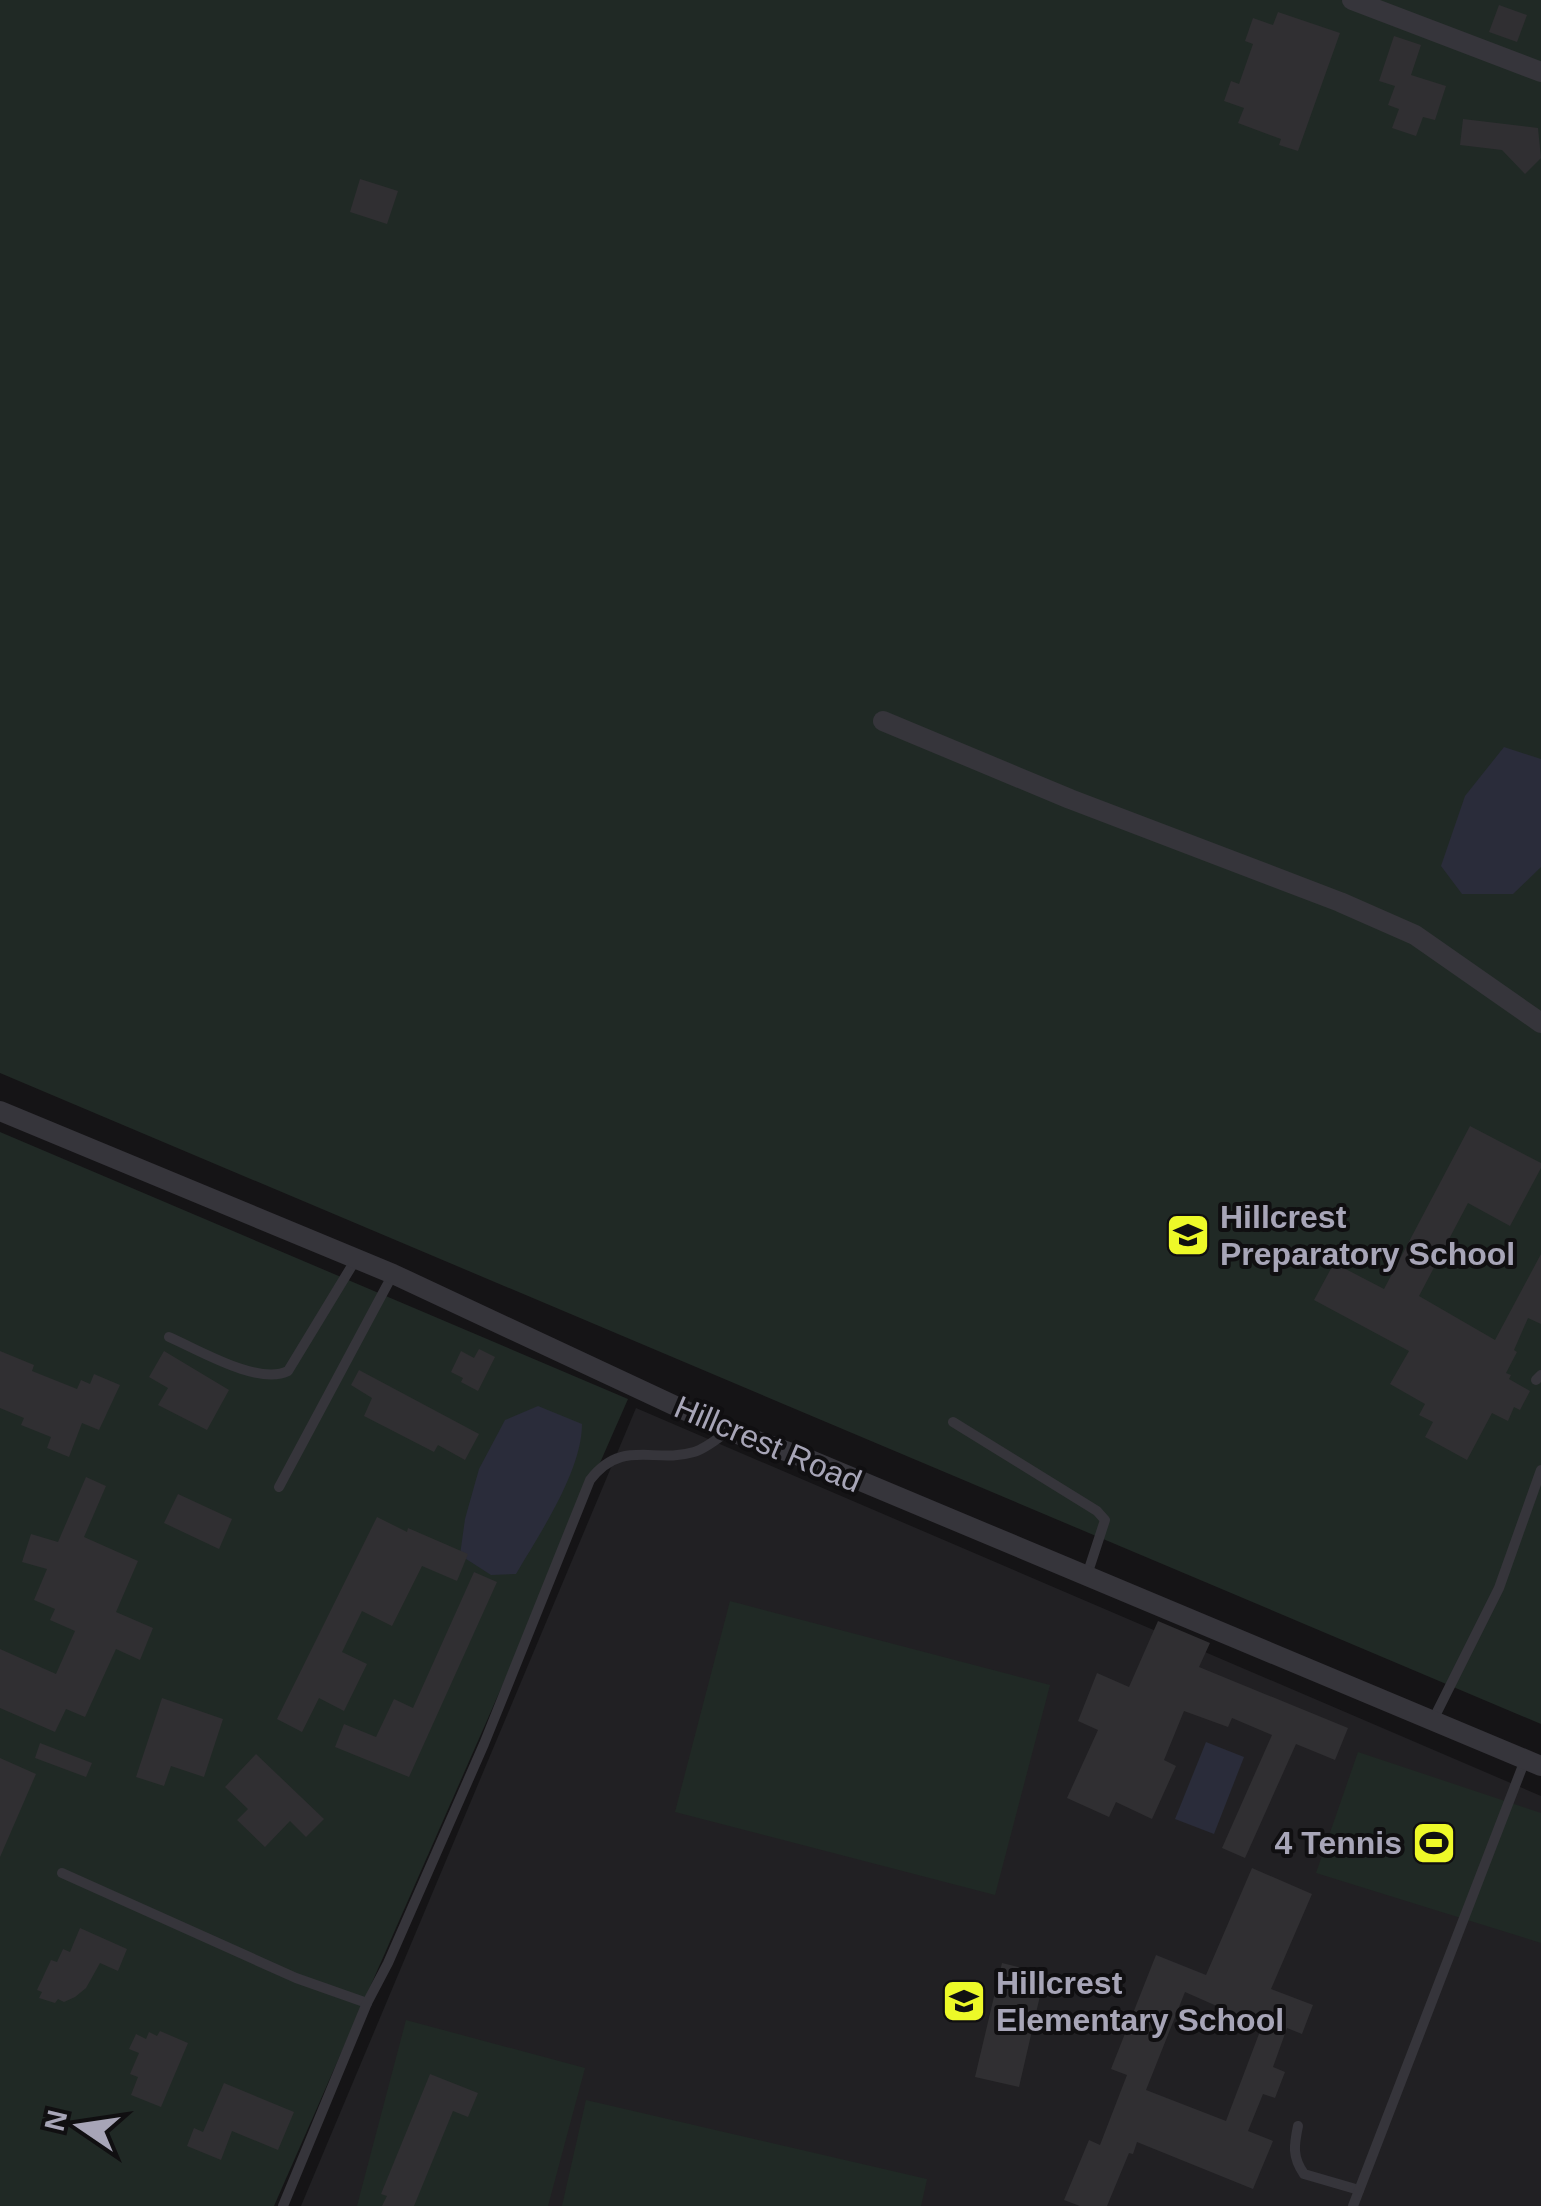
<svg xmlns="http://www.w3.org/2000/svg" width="1541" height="2206" font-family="Helvetica,sans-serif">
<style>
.built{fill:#212023}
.green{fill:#202925}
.water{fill:#2a2c3a}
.building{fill:#302f32;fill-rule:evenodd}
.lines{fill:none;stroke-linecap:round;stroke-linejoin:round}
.service{stroke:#36353b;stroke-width:10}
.minor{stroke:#36353b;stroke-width:20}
.labels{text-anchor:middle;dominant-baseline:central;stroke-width:8;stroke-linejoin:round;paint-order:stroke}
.poi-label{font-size:32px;font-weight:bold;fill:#a7a5b7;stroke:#100f11;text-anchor:start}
.street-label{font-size:32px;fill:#a7a5b7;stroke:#100f11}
</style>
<rect width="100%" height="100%" fill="#151416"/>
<polygon class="built" points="636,1408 1541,1796 1541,2206 301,2206"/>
<g class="green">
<polygon points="0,0 1541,0 1541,1724 0,1073"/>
<polygon points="0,1132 628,1399 274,2206 0,2206"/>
<polygon points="730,1601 1050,1685 995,1895 675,1812"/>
<polygon points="1358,1752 1541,1813 1541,1943 1316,1873"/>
<polygon points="406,2020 585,2068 548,2206 357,2206"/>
<polygon points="586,2100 927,2179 921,2206 562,2206"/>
</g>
<g class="water">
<polygon points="1504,747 1541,759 1541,867 1513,894 1462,894 1441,866 1465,796"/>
<path d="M538,1406L582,1424C582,1471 540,1533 516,1574L491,1575L460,1555L465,1519L479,1469L505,1420Z"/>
<polygon points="1206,1742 1244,1757 1214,1834 1175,1819"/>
</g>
<g class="building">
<polygon points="1499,5 1527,15 1517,42 1489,32"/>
<polygon points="1278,12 1340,33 1298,151 1279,145 1281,139 1238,123 1244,108 1224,101 1231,81 1239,84 1253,44 1245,41 1253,18 1273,25"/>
<polygon points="1394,36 1421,45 1411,75 1446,86 1435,120 1423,117 1416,136 1392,128 1399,109 1388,105 1395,86 1379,81"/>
<polygon points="1463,119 1538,128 1541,158 1525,174 1502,150 1460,145"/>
<polygon points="360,179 398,191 387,224 350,212"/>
<polygon points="1470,1126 1541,1163 1541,1168 1510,1226 1468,1203 1419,1296 1495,1340 1541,1254 1541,1324 1528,1318 1514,1350 1517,1352 1506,1373 1511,1375 1509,1379 1530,1391 1520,1410 1514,1407 1508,1421 1492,1413 1467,1460 1425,1437 1433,1422 1419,1415 1425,1404 1390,1384 1409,1351 1314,1300 1334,1263 1384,1289"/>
<polygon points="479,1349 495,1357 478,1391 461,1382 463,1378 451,1372 461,1351 474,1358"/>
<polygon points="0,1351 34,1365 32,1371 77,1389 81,1380 90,1384 94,1374 120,1385 99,1430 82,1423 69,1457 47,1448 51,1437 21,1425 24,1418 0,1408"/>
<polygon points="164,1351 229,1390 207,1430 158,1405 168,1388 149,1377"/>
<polygon points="359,1370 479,1434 465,1460 438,1445 434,1452 364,1416 372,1398 351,1385"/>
<polygon points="86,1477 106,1486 84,1537 138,1561 116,1612 153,1628 140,1660 116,1649 85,1717 66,1709 55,1732 0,1708 0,1649 56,1674 75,1631 50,1620 55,1609 34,1600 47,1569 22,1562 31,1534 58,1542"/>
<polygon points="178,1494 232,1519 219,1549 164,1523"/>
<polygon points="377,1517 407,1532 408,1528 468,1554 457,1581 422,1566 392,1626 362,1611 342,1652 367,1664 344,1711 319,1698 302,1732 277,1719"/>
<polygon points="474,1572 497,1582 409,1777 335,1747 344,1724 376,1737 394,1699 413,1708"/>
<polygon points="1158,1621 1210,1643 1199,1667 1348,1728 1335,1760 1296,1744 1245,1858 1222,1848 1272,1735 1232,1718 1228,1727 1184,1711 1164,1760 1176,1766 1152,1819 1116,1802 1109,1817 1067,1798 1098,1730 1078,1721 1097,1673 1129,1687"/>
<polygon points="162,1698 223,1719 204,1777 171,1766 164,1786 136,1777"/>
<polygon points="40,1743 92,1763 86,1777 35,1758"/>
<polygon points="256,1754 324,1819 306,1837 290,1821 265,1847 237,1820 248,1809 225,1787"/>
<polygon points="0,1758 36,1774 0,1857"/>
<path d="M1252,1868L1312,1894L1271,1989L1313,2005L1302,2034L1287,2028L1273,2067L1285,2072L1275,2098L1263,2094L1248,2131L1273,2141L1253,2189L1137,2142L1133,2154L1129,2153L1107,2206H1080L1064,2200L1089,2140L1100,2145L1127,2075L1111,2069L1156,1955L1206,1975ZM1185,1992L1262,2026L1226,2121L1146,2090Z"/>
<polygon points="80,1928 127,1949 118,1971 100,1963 86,1988 75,1997 64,2002 58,1999 55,2003 39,1998 42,1992 37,1990 51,1960 57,1962 63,1949 70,1952"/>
<polygon points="1002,1963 1045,1974 1019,2087 975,2077"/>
<polygon points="160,2031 188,2043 161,2107 131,2095 138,2077 130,2074 139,2053 129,2049 136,2034 146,2039 149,2032 157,2036"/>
<polygon points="430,2074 478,2093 468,2117 453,2111 414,2206 382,2206 387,2196 381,2194"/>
<polygon points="224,2083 294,2112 278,2150 232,2131 221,2160 187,2146 194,2128 203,2132"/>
</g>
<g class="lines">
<g class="service">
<path d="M169,1337C199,1350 259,1386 288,1371L356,1259"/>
<polyline points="1536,1380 1541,1375"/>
<polyline points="953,1422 1097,1511 1105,1520 1087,1575"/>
<polyline points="279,1487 393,1274"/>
<polyline points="1433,1720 1499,1588 1541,1470"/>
<polyline points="62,1873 296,1978 367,2003"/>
<path d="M1298,2126C1294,2145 1292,2157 1304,2174L1359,2190"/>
<path d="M283,2206L367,2003L388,1963L484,1744L590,1480C622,1438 654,1464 694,1452C705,1449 718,1438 728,1431"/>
<polyline points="1353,2206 1525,1760"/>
</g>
<g class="minor">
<polyline points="1352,0 1541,72"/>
<polyline points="883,721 1070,799 1340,902 1415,935 1541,1023"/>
<polyline points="0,1111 393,1274 729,1431 808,1459 1541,1766"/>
</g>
</g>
<defs>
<g id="school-square" transform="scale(2.25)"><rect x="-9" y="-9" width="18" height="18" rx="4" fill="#edf928" stroke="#100f11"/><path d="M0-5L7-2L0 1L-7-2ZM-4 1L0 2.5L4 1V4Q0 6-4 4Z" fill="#111"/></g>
<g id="stadium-square" transform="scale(2.25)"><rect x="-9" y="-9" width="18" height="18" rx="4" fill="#edf928" stroke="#100f11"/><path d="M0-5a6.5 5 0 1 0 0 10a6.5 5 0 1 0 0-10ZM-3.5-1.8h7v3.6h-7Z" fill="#111"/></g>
</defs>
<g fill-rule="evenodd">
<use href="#school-square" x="1188" y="1235"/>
<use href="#stadium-square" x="1434" y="1843"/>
<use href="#school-square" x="964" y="2001"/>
</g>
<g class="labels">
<g class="poi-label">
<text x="1220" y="1217">Hillcrest<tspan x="1220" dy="37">Preparatory School</tspan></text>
<text x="1402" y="1843" text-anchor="end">4 Tennis</text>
<text x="996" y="1983">Hillcrest<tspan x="996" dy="37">Elementary School</tspan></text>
</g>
<g class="street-label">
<text transform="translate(768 1444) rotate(23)">Hillcrest Road</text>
</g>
</g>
<g transform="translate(80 2126) rotate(283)" stroke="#100f11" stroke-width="8" paint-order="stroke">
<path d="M0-8L18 38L0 25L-18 38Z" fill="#a7a5b7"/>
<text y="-15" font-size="28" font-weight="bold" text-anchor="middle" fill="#a7a5b7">N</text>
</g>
</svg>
